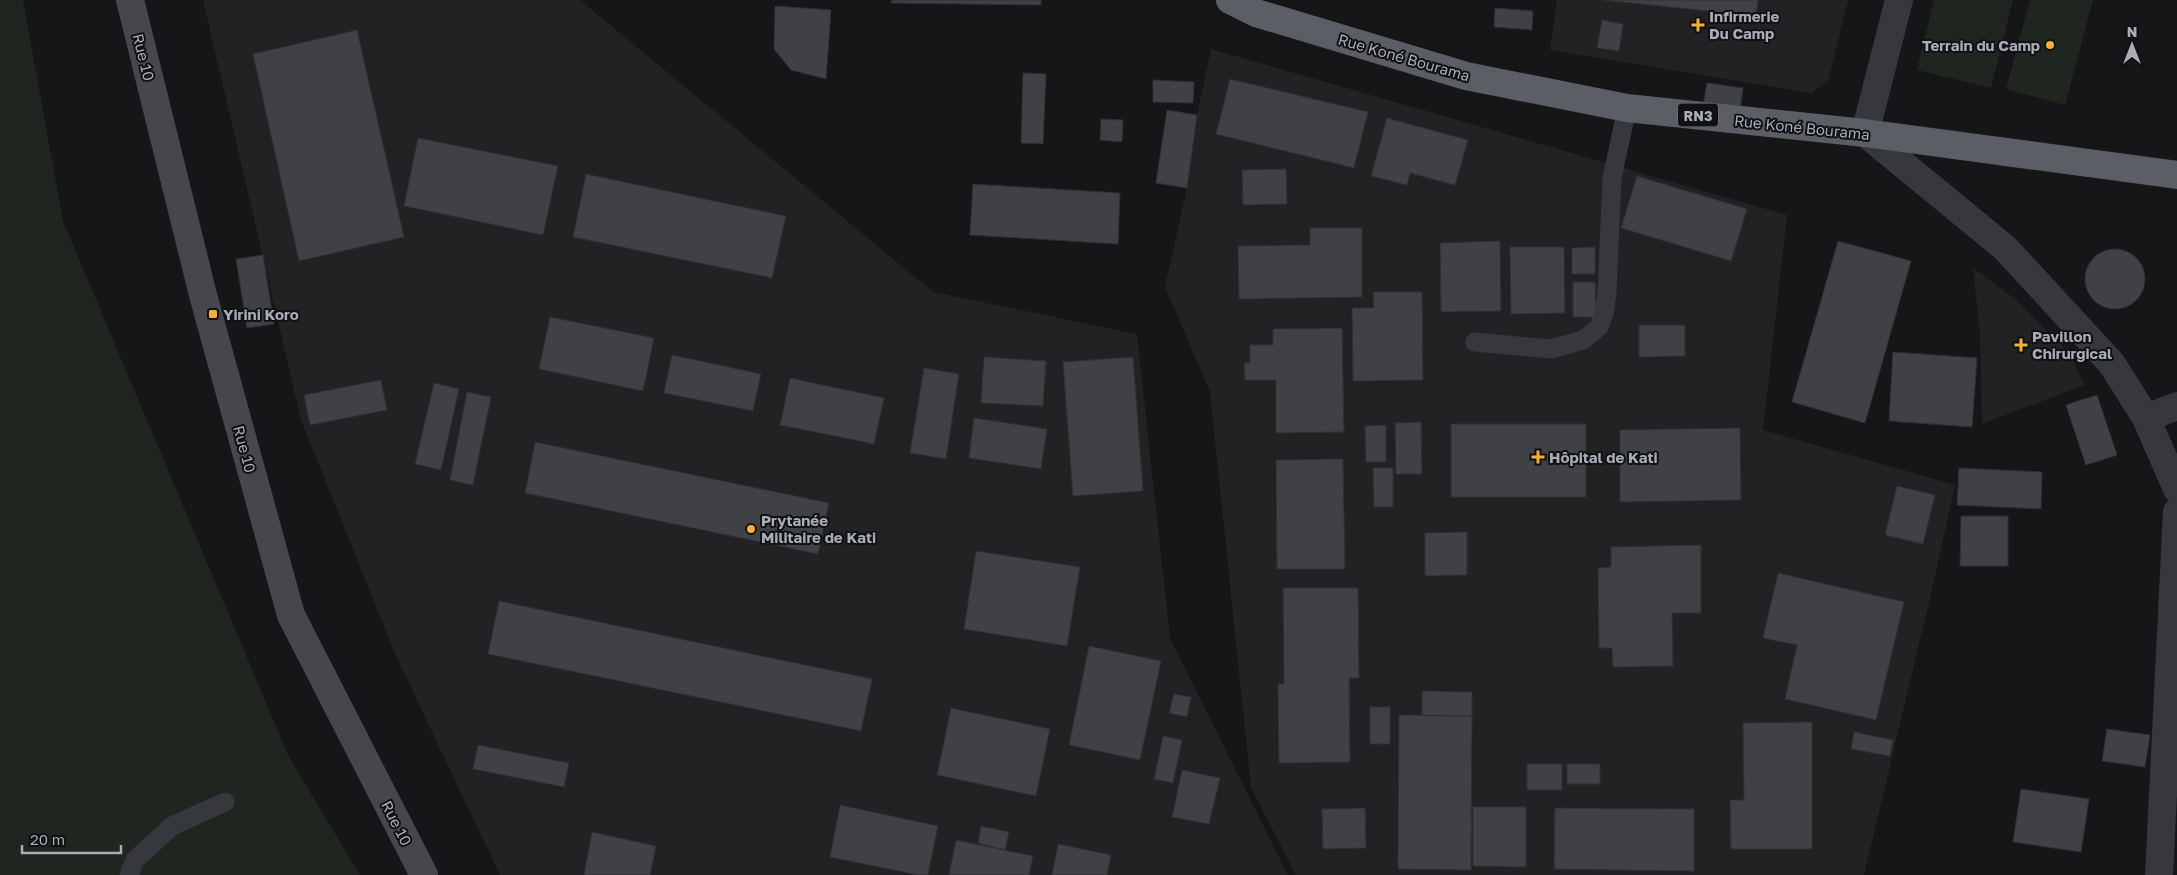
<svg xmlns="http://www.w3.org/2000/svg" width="2177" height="875" font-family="'Golos Text',sans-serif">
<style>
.built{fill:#222225}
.green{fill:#1e261f}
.building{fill:#404145;stroke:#303034}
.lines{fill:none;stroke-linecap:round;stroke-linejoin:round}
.service{stroke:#37383d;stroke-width:19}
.tertiary{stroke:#37383d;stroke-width:28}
.secondary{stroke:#45474d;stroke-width:28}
.trunk{stroke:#5b5e65;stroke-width:28}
.poi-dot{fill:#f2b134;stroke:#111113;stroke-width:2}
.labels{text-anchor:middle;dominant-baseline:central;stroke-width:4;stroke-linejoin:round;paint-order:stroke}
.shield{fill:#111113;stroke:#7b7e86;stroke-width:1}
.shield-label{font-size:14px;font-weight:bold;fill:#a8adb8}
.poi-label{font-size:15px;font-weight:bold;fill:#a8adb8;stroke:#111113;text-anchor:start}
.street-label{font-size:15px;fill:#a8adb8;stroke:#111113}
</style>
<rect width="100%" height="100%" fill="#161618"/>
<g class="built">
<polygon points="203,0 580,0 933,292 1137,334 1170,638 1288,875 500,875 396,656 301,420"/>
<polygon points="1557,0 1848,0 1828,81 1812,93 1550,50"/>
<polygon points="1211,49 1787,215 1763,430 1955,485 1933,585 1864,875 1296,875 1251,788 1210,392 1165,287 1187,188 1197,115"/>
<polygon points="1973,268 2014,298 2070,354 2085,385 1982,424 1980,335"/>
</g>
<g class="green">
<polygon points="0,0 23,0 63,221 289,757 360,875 0,875"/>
<polygon points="1934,0 2013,0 1991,88 1917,70"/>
<polygon points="2030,0 2093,0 2065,105 2006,89"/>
</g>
<g class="building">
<polygon points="892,0 1041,0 1041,5 891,3"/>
<polygon points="1603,0 1758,0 1756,16"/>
<polygon points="775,6 831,10 826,79 791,70 774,49"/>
<polygon points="1495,8 1533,11 1532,30 1494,27"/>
<polygon points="1602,20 1623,24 1619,51 1597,48"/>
<polygon points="357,30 404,237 299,261 253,54"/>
<polygon points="1023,73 1046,74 1043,144 1021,143"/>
<polygon points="1230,79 1368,112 1354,168 1216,134"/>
<polygon points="1153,80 1194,82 1193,103 1153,102"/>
<polygon points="1707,83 1743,88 1740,111 1703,106"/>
<polygon points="1167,110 1197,115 1187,188 1156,183"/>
<polygon points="1387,118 1468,140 1455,185 1410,173 1407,185 1371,176"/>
<polygon points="1101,119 1123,120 1122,142 1100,140"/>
<polygon points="418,138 558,166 543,235 404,206"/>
<polygon points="1286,169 1287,204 1243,205 1242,170"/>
<polygon points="586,174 786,216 772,278 573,237"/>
<polygon points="1637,176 1747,209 1731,261 1621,228"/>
<polygon points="973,184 1120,193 1118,244 970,235"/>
<polygon points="1310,228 1362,228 1362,297 1239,299 1238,246 1310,245"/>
<polygon points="1500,241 1501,311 1441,312 1440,243"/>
<polygon points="1838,241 1911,261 1865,423 1792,402"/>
<polygon points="1510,247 1564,247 1565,313 1511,314"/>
<polygon points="1595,247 1595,274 1572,274 1572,248"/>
<circle cx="2115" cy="279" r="30"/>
<polygon points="263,255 274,324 247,328 236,259"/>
<polygon points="1573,282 1595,282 1596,317 1573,317"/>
<polygon points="1373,292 1422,292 1423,380 1353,381 1352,308 1374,308"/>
<polygon points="550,317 654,338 643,391 539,369"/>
<polygon points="1639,325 1685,325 1685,356 1639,357"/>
<polygon points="1342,328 1344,432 1276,433 1276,380 1245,380 1244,363 1250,363 1250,345 1273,345 1273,329"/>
<polygon points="1893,352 1977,358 1972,427 1889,421"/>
<polygon points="672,355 761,374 753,411 664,393"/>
<polygon points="984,357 1046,361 1043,406 981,403"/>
<polygon points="1133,357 1143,491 1073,496 1063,362"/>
<polygon points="924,368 959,374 946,459 910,453"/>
<polygon points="790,378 884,398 874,444 780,425"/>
<polygon points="381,380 387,410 310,425 304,395"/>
<polygon points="434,383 459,389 441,470 415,464"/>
<polygon points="467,392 491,397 473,485 450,480"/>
<polygon points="2097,395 2117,455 2086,465 2066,405"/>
<polygon points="974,418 1047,429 1041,469 969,458"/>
<polygon points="1421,422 1422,474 1396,474 1395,423"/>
<rect x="1451" y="424" width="135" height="73"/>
<polygon points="1386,425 1386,462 1366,462 1365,426"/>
<polygon points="1740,428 1741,500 1620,502 1620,430"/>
<polygon points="535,442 829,503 818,554 525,493"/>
<polygon points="1343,459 1345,569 1277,569 1276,460"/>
<polygon points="1373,468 1393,468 1393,507 1374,507"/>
<polygon points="1959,468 2042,472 2041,509 1957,505"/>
<polygon points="1897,486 1935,495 1923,544 1885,535"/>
<polygon points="1961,516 2008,516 2008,566 1960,566"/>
<polygon points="1467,532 1467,575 1425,576 1425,533"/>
<polygon points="1701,545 1701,613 1672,613 1673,666 1613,667 1612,648 1599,648 1598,568 1611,567 1611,547"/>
<polygon points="976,551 1080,567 1067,646 964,629"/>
<polygon points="1778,573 1904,602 1876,720 1785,699 1797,645 1763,638"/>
<polygon points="1283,588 1358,588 1359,678 1349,678 1350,762 1279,763 1278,684 1284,684"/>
<polygon points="499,601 872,679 861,731 488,654"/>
<polygon points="1089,646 1161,661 1140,760 1069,745"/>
<polygon points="1422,691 1472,692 1472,716 1422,716"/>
<polygon points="1174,694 1191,697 1187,717 1169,713"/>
<rect x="1370" y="707" width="20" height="37"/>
<polygon points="951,708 1050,729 1036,796 937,775"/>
<polygon points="1399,715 1472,716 1471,870 1398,869"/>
<polygon points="1812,722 1812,849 1731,849 1730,800 1744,800 1743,723"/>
<polygon points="2107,729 2150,735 2145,767 2102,761"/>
<polygon points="1854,732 1893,740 1890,756 1851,749"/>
<polygon points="1163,736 1182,740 1173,783 1154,779"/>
<polygon points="478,745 569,763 564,787 473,769"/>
<rect x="1527" y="764" width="35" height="26"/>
<rect x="1567" y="764" width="33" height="20"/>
<polygon points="1182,770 1220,778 1209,824 1172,817"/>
<polygon points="2021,789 2089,799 2081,852 2013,842"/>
<polygon points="840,805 938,826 928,875 918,875 830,857"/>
<polygon points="1473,807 1526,807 1526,867 1473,866"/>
<polygon points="1365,808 1366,848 1323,849 1322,809"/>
<polygon points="1555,808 1694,809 1694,871 1554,869"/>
<polygon points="981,826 1009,832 1005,850 978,843"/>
<polygon points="592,832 656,846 650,875 584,875"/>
<polygon points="956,840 1033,856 1029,875 949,875"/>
<polygon points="1058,844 1111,855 1107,875 1052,875"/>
</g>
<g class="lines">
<g class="service">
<polyline points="1475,342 1551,349 1583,340 1599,327 1604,313 1607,293 1612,178 1627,108"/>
<polyline points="129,875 135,860 172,826 225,802"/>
</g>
<g class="tertiary">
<polyline points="1899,0 1865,133 2005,248 2112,364 2146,418 2177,489"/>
<polyline points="2146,418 2177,406"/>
<polyline points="2159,875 2177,512"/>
</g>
<polyline class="secondary" points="130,0 203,295 291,615 424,875"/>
<polyline class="trunk" points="1230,0 1256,13 1466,76 1627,108 1865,133 2177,175"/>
</g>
<g class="poi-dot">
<path d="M1695.5 17.5h5v5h5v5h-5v5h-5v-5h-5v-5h5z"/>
<circle cx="2050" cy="45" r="5"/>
<rect x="208" y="309" width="10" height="10" rx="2.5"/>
<path d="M2018.5 337.5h5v5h5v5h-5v5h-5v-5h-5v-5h5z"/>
<path d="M1535.5 449.5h5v5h5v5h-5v5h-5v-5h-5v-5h5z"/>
<circle cx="751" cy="529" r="5"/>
</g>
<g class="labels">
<rect class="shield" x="1678" y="103.5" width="40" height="23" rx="4"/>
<g class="shield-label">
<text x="1698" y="115">RN3</text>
</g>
<g class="poi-label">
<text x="1709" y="16">Infirmerie<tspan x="1709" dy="17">Du Camp</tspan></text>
<text x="2040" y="45" text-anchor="end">Terrain du Camp</text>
<text x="223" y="314">Yirini Koro</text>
<text x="2032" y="336">Pavillon<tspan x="2032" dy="17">Chirurgical</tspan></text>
<text x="1549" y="457">Hôpital de Kati</text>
<text x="761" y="520">Prytanée<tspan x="761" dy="17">Militaire de Kati</tspan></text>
</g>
<g class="street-label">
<text transform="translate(144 57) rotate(76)">Rue 10</text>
<text transform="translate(1404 57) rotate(16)">Rue Koné Bourama</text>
<text transform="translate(1802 127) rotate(6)">Rue Koné Bourama</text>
<text transform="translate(245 449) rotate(75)">Rue 10</text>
<text transform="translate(397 823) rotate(63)">Rue 10</text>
</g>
</g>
<g transform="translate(2132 45)" stroke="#111113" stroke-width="4" paint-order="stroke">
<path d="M0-4L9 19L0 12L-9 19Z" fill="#a8adb8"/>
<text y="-8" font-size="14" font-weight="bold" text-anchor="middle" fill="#a8adb8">N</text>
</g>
<path d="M22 845v8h99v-8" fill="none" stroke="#a8adb8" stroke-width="2.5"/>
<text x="30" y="845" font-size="15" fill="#a8adb8" stroke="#111113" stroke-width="4" paint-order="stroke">20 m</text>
</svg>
